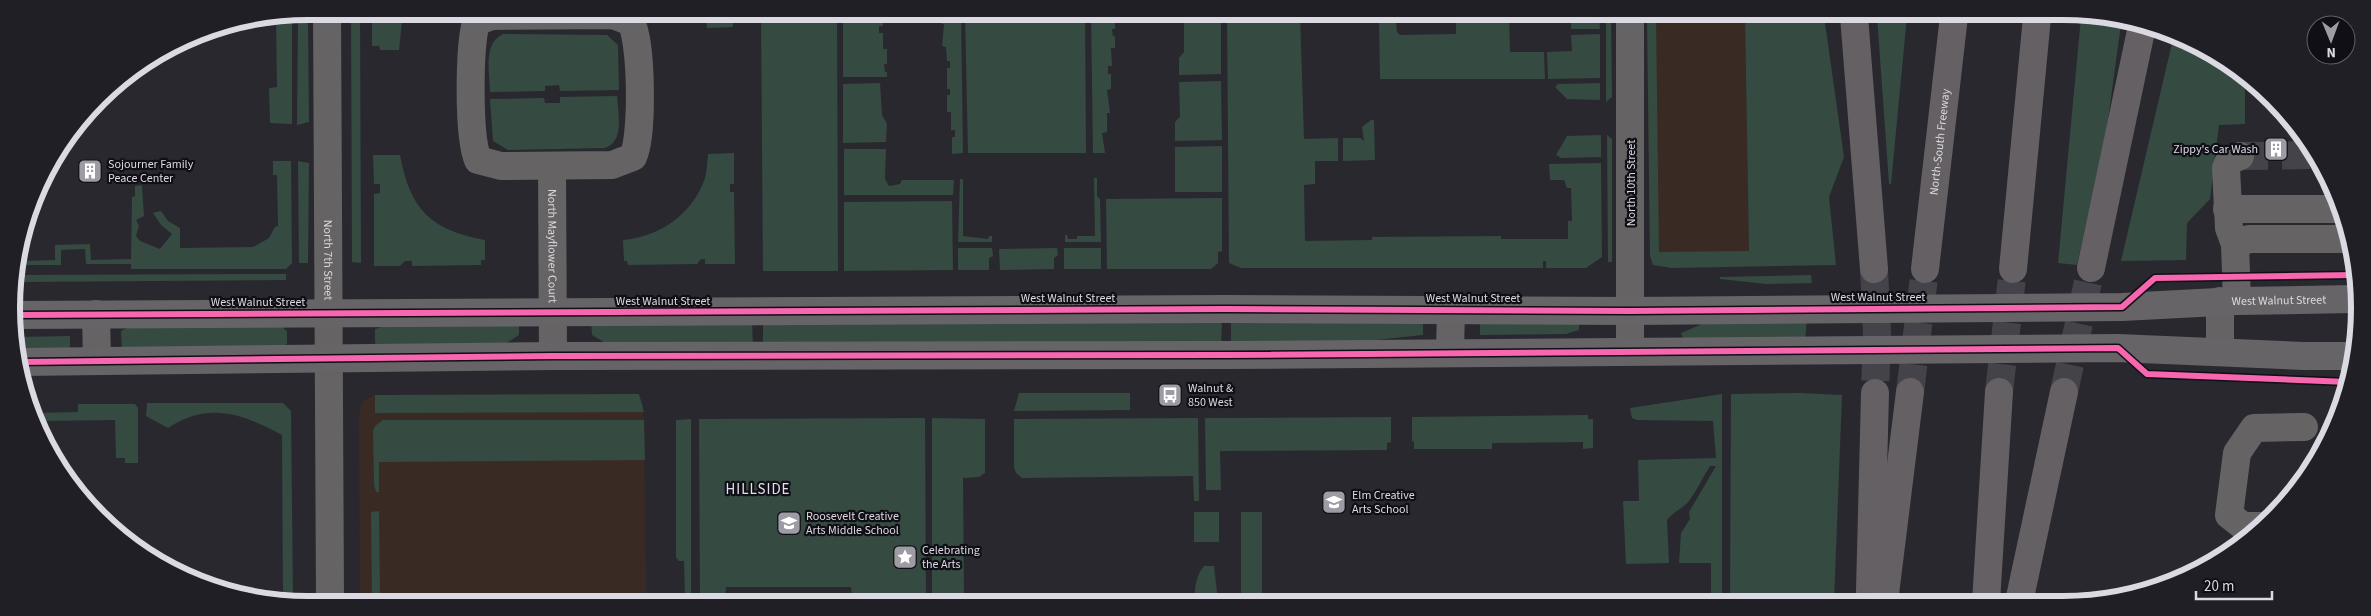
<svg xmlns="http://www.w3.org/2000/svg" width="2371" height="616" font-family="'Source Sans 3',sans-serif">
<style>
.industrial{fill:#392b23}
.green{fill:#354a41}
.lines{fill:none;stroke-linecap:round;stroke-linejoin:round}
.minor-tunnel{stroke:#44434a;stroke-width:28;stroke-dasharray:28 14;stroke-linecap:butt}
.highway-tunnel{stroke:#44434a;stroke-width:28;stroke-dasharray:28 14;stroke-linecap:butt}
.minor{stroke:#656363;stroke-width:28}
.major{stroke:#666466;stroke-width:28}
.highway{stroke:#646063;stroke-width:28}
.cycleway-casing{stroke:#100f15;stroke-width:9}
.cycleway{stroke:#f766af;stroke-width:6}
.labels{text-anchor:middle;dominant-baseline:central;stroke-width:4.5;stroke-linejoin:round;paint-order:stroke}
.street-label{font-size:12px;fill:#dbd9e2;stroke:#100f15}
.poi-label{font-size:12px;fill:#dbd9e2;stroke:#100f15;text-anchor:start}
.quarter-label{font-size:15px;letter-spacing:1px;fill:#e3dff2;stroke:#100f15}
.rim{fill:none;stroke:#dbd9e2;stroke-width:6}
</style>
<rect width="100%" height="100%" fill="#29282f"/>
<g class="industrial">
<polygon points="1647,15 1745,16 1749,251 1672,268 1653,265 1650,256"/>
<polygon points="639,394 644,420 646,600 360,599 359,420 361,405 364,400 375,395"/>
</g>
<g class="green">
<polygon points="351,11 360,11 361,263 352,262"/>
<polygon points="372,11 403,12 399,50 380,50 379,46 372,46"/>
<polygon points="705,12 733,13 733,27 707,28"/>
<polygon points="761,13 837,13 838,271 763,271"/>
<polygon points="843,13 883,13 883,26 879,26 879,33 883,33 883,49 887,49 887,64 884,64 885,72 887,72 887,77 843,77"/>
<polygon points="942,13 961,13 963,153 952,154 952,137 955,137 955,130 951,130 951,112 947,112 947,95 950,95 950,89 947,89 947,68 950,68 950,61 947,61 946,47 942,46 944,24 942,24"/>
<polygon points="965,13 1085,14 1086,153 968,153"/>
<polygon points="1091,14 1115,14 1115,29 1112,29 1113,36 1115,36 1115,48 1111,48 1112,66 1108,66 1108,74 1111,74 1111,89 1107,90 1110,113 1107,113 1107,132 1102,133 1105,153 1093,153"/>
<polygon points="1227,14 1300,14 1304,139 1338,138 1338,161 1315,161 1315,184 1304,185 1305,241 1372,240 1372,237 1501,236 1501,239 1568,239 1568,221 1572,221 1571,188 1567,188 1564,180 1550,180 1549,164 1601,163 1602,257 1586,268 1546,268 1546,261 1543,261 1543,268 1241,268 1229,263"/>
<polygon points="292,15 292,124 270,123 269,88 277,87 276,18"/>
<polygon points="1456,15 1509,15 1510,52 1544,52 1545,79 1380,79 1379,21 1396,21 1397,32 1400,35 1456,34"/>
<polygon points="1571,15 1599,15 1600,29 1571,29"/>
<polygon points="1606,15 1611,15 1612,97 1606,102"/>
<polygon points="1647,15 1656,15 1659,252 1749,251 1745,16 1824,16 1844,157 1829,197 1836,265 1672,268 1653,265 1650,256"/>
<polygon points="1184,16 1221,16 1221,74 1179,75 1179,58 1184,52"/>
<polygon points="1877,16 1907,16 1891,184 1889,184"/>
<polygon points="2081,17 2122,17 2106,134 2077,265 2058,263"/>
<polygon points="298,23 308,23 309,122 297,125"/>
<path d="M503,34L607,35L618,45L619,90L560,91L559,85L545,86V91L490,92C490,73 482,44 503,34Z"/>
<polygon points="1600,34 1600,78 1548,79 1547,52 1572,51 1571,35"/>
<polygon points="2173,39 2228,61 2245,78 2245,124 2219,125 2210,199 2187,223 2186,260 2121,261"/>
<polygon points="1221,81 1222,140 1175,141 1175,122 1180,117 1179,82"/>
<polygon points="880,83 882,115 887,124 886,142 843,143 843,84"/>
<polygon points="1600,83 1600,100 1567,99 1555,87 1558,84"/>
<path d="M617,96C618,113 625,141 605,148L508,150L493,141L490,99L544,98L545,103H560V97Z"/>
<polygon points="1371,120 1374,120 1375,160 1343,161 1343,138 1360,138 1364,141 1362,127"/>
<polygon points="1601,135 1601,157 1561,158 1556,155 1567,136"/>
<polygon points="1607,135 1612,139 1612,262 1608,262"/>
<polygon points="1222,146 1222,192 1175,192 1175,147"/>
<polygon points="844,149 886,149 885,179 889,186 900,184 902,180 954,180 953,195 844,195"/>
<path d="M734,153V184H730V192H734L735,264H705V259H701L697,264L628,265L627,261H624L623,240C659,237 691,215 704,181C707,173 707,163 708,154Z"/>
<path d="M373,155H400C410,210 431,230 485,240V260H481V265L412,266V261H405L400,266H374V194L380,193V184H374Z"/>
<polygon points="273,161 291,161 292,263 286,269 131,269 131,264 86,264 85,249 61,250 61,265 20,265 20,261 55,260 55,245 90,244 91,260 131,259 132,197 135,196 135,186 142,185 144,216 136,220 139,226 136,236 140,241 160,249 172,234 161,225 153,213 161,211 168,221 180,228 180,248 253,247 269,238 275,227 278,226 277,175 273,175"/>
<polygon points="298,161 309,163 308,263 299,263"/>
<polygon points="1094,178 1097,178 1097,196 1100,199 1101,242 1065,242 1065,235 1067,235 1068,239 1077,239 1077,236 1095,236"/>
<polygon points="960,179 963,179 963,236 988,239 989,236 992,236 992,242 958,242"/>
<polygon points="1222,198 1222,251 1218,252 1218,263 1211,269 1107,269 1106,199"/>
<polygon points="952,201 953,270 844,271 844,202"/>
<polygon points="958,248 992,248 993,256 989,258 989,270 958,270"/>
<polygon points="1057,248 1058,255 1054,258 1054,269 1000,270 999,249"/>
<rect x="1064" y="248" width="37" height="21"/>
<polygon points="286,274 286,280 21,282 21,275"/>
<polygon points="1811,275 1812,283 1766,284 1720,279 1720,277"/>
<polygon points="1807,317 1805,342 1685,343 1681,333 1709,321"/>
<polygon points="1423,318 1423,335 1309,347 1231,348 1231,319"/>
<polygon points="1480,318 1579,323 1579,330 1566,334 1480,335"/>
<polygon points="1222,319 1221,347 763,349 763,320"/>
<polygon points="752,320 753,349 607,344 592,335 591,321"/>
<polygon points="519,322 519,335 508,342 497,346 380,346 375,343 375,329 393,324"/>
<polygon points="129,327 282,327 287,331 287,344 270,350 122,351 121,331"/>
<polygon points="70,336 70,352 18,354 17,337"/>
<polygon points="1019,393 1130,393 1130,410 1014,411"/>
<polygon points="1800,393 1842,395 1834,602 1730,602 1731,394"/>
<polygon points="639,394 644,412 375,413 375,395"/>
<path d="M1722,394V602H1711V563H1679L1681,533L1690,519L1689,512L1716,466H1710C1703,477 1697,490 1689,501C1682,509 1673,512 1667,520L1669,563L1626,564L1623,501H1639L1638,460L1716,458L1713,421L1637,420L1632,418L1630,408Z"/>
<path d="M147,403H283L291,411L293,599H283L282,435C243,414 209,401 168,428L146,416Z"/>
<polygon points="78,404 135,404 138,408 138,463 125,463 125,458 116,458 115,420 39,421 35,413 78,412"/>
<polygon points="1588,415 1588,419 1593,419 1593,448 1583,449 1583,442 1492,443 1492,449 1414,449 1414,442 1412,441 1412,417"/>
<polygon points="1391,417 1391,442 1387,443 1387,450 1220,451 1221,490 1206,490 1205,418"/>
<polygon points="925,418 926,600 852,600 851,587 726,587 725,600 700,600 699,419"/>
<polygon points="932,418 985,419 985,473 979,477 963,478 964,600 932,600"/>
<polygon points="1198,418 1199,501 1194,501 1193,476 1022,478 1016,473 1014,467 1014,419"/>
<polygon points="691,419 691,600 685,600 684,561 679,561 676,557 676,420"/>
<polygon points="383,420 644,420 645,460 379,462 379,492 376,492 374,484 373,431 375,426"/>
<polygon points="379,511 380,599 372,599 371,512"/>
<rect x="1194" y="512" width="25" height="30"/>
<rect x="1241" y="512" width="21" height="89"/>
<path d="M1204,566H1214L1218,601H1195C1194,588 1196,576 1204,566Z"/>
</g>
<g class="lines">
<polyline class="minor-tunnel" points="2240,156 2315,155"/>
<g class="highway-tunnel">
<polyline points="1874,269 1877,333 1875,393"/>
<polyline points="1910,392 1925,269"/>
<polyline points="1999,392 2013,269"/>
<polyline points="2064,392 2091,268"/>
</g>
<g class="minor">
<path id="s1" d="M327,11L330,599"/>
<path d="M613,15L631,22C642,43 643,136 633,157L612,165L501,166L478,160C468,136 469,49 476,22L492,16Z"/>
<path id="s2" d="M552,166L553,356"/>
<polyline points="2227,209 2337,209"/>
<polyline points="2235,244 2249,239 2350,239"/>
<polyline points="2237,301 2235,244 2229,228 2226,168 2229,161 2240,156"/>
<polyline points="96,314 97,361"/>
<polyline points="1630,350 1630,15"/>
<polyline points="1450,352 1451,309"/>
<polyline points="2220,352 2220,301"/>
<polyline points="2263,526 2243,526 2229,515 2237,453 2254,428 2304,427"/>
</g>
<g class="major">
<path id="s3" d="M14,315L1226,309L1630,311L2122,307L2237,301L2354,299"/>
<polyline points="19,362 553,356 1226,355 2118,348 2304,356 2354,356"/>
</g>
<g class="highway">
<polyline points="1854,16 1874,269"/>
<polyline points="2091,268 2142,26"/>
<path id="s4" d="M1925,269L1954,16"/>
<polyline points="2013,269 2037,17"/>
<polyline points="1870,591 1875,393"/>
<polyline points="1884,602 1910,392"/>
<polyline points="1986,602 1999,392"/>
<polyline points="2019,602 2064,392"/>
</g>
<g class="cycleway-casing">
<g id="cycleway">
<polyline points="14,315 1226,309 1630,311 2122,307 2155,278 2354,275"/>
<polyline points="19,362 553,356 1226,355 2118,348 2147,374 2348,382"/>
</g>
</g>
<use href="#cycleway" class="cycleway"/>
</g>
<defs>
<g id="building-square" transform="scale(1.25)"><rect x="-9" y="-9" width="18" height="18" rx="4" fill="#9d9ba3" stroke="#100f15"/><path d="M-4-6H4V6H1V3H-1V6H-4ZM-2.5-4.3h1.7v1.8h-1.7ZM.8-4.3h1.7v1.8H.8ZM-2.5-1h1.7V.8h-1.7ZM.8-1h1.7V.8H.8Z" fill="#fff"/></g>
<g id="bus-square" transform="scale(1.25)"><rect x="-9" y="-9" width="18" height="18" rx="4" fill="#9d9ba3" stroke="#100f15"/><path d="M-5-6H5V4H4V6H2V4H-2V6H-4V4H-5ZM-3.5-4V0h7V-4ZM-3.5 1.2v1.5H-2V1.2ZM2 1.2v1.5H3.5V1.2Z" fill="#fff"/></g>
<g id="school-square" transform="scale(1.25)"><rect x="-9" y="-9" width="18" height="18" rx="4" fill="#9d9ba3" stroke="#100f15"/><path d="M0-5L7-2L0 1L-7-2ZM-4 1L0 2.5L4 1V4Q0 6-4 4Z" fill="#fff"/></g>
<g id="sight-square" transform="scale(1.25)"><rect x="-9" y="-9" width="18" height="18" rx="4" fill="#9d9ba3" stroke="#100f15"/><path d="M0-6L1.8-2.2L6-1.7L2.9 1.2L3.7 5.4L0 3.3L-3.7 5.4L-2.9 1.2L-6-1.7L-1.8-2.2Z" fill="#fff"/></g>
</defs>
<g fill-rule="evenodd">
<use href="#building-square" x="2276" y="149"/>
<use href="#building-square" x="90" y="171"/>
<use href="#bus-square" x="1170" y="395"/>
<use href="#school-square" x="1334" y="502"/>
<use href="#school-square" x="789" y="523"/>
<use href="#sight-square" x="905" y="557"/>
</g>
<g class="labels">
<g class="street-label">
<text stroke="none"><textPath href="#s4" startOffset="128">North-South Freeway</textPath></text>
<text transform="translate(1631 183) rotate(-90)">North 10th Street</text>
<text stroke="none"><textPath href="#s2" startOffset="80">North Mayflower Court</textPath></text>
<text stroke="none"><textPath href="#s1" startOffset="249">North 7th Street</textPath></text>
<text x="1878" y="297">West Walnut Street</text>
<text x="1068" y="298">West Walnut Street</text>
<text x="1473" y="298">West Walnut Street</text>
<text stroke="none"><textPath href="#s3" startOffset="2265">West Walnut Street</textPath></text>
<text x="663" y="301">West Walnut Street</text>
<text x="258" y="302">West Walnut Street</text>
</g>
<g class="poi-label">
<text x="2258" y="149" text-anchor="end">Zippy's Car Wash</text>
<text x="108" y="164">Sojourner Family<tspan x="108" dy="14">Peace Center</tspan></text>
<text x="1188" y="388">Walnut &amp;<tspan x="1188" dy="14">850 West</tspan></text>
<text x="1352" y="495">Elm Creative<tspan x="1352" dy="14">Arts School</tspan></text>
<text x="806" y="516">Roosevelt Creative<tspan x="806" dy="14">Arts Middle School</tspan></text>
<text x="922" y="550">Celebrating<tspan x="922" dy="14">the Arts</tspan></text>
</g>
<g class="quarter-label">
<text x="758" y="489">HILLSIDE</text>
</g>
</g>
<path d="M0 0H2371V616H0ZM308 20H2063A288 288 0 0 1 2351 308V308A288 288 0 0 1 2063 596H308A288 288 0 0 1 20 308V308A288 288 0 0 1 308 20Z" fill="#201f25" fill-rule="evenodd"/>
<path class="rim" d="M308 20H2063A288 288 0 0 1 2351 308V308A288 288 0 0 1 2063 596H308A288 288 0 0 1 20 308V308A288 288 0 0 1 308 20Z"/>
<g transform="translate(2331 40) rotate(179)"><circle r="24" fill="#100f15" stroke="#616067"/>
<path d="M0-4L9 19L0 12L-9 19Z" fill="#9d9ba3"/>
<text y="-8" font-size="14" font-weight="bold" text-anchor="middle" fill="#dbd9e2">N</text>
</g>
<path d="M2196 591v8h76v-8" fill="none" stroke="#dbd9e2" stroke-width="2.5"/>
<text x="2204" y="591" font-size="15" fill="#dbd9e2" stroke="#100f15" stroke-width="4" paint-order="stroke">20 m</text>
</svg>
